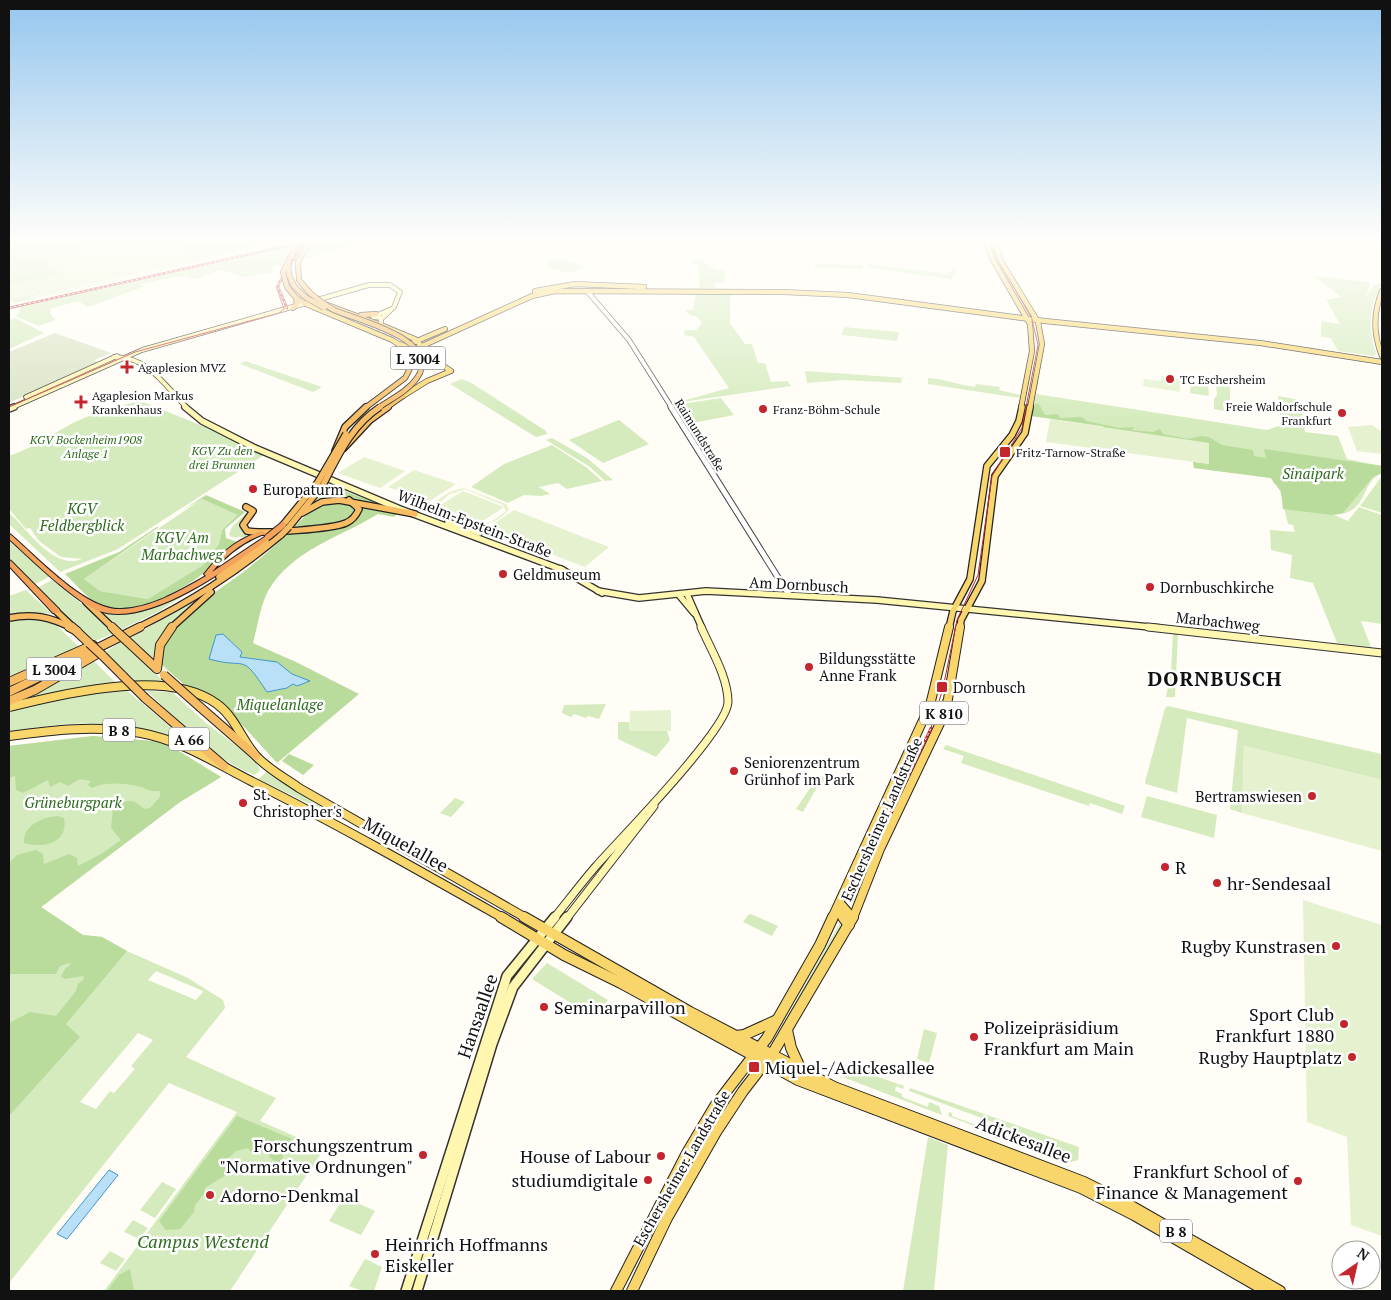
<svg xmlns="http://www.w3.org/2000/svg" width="1391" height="1300" font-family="'PT Serif',serif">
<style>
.green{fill:#d5ebbd;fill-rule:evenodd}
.forest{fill:#b9dc9c;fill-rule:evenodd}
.cemetery{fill:#d9e3c4}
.pitch{fill:#e6f2cf;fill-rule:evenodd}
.water{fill:#b9e0f7;stroke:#3f96cf}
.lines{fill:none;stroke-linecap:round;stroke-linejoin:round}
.primary-tunnel{stroke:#dbdad3;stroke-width:4.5;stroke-dasharray:4.5 2.5;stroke-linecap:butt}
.tertiary-far1-casing{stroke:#444;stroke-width:5.5}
.tertiary-casing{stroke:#444;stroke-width:7}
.secondary-far3-casing{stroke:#333;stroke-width:5.5}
.secondary-far2-casing{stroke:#333;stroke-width:8}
.secondary-far1-casing{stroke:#333;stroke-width:9}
.secondary-casing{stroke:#333;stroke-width:12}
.primary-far3-casing{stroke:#222;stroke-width:6}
.primary-far2-casing{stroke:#222;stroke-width:8}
.primary-far1-casing{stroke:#222;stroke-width:10}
.primary-casing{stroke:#222;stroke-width:12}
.trunk-far2-casing{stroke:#222;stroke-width:6}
.trunk-far1-casing{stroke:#222;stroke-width:8}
.trunk-casing{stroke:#222;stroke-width:10}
.motorway-casing{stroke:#222;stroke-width:2}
.tertiary-far1{stroke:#fff;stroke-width:4}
.tertiary{stroke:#fff;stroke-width:5}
.secondary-far3{stroke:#fff6b0;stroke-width:4}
.secondary-far2{stroke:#fff6b0;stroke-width:5.5}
.secondary-far1{stroke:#fff6b0;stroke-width:7}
.secondary{stroke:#fff6b0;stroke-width:9}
.primary-far3{stroke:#f9d66b;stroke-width:4.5}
.primary-far2{stroke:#f9d66b;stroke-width:5.5}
.primary-far1{stroke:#f9d66b;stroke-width:8}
.primary{stroke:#f9d66b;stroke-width:10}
.trunk-far2{stroke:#f7bc64;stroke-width:4.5}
.trunk-far1{stroke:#f7bc64;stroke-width:5.5}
.trunk{stroke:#f7bc64;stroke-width:8}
.motorway{fill:#f5a25d;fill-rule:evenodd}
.tram{stroke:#c4262e;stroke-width:1}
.rail-casing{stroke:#c4262e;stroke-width:2.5}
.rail{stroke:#fff;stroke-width:1;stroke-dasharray:2.5;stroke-linecap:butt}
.trunk-bridge-far2-casing{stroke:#222;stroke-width:6;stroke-linecap:butt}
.trunk-bridge-far1-casing{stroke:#222;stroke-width:8;stroke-linecap:butt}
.trunk-bridge-casing{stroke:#222;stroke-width:10;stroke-linecap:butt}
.motorway-bridge-casing{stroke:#222;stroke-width:8;stroke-linecap:butt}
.trunk-bridge-far2{stroke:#f7bc64;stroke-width:4.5}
.trunk-bridge-far1{stroke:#f7bc64;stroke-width:5.5}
.trunk-bridge{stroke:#f7bc64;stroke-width:8}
.motorway-bridge{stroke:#f5a25d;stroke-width:6}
.poi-dot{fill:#c4262e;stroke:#fff;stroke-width:2}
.labels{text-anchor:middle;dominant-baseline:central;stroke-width:5;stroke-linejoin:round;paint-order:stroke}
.far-poi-label{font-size:12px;fill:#111;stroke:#fff;text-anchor:start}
.far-street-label{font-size:12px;fill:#111;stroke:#fff}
.far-park-label{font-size:12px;font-style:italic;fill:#2f6b1f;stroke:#fff}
.shield{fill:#fff;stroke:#585858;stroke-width:1}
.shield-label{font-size:14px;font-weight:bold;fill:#111}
.park-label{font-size:15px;font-style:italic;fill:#2f6b1f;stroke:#fff}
.poi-label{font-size:15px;fill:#111;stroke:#fff;text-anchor:start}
.street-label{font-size:15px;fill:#111;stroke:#fff}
.near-street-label{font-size:18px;fill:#111;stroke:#fff}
.near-poi-label{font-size:18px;fill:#111;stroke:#fff;text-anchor:start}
.near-park-label{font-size:18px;font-style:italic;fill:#2f6b1f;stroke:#fff}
.district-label{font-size:20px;font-weight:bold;letter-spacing:1px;fill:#111;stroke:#fff}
</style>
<rect width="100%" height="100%" fill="#fffdf5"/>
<g class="green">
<polygon points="9,241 282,241 30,297 31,298 294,241 13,303 12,301 18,300 9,301"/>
<polygon points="318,241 354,241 360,243 307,258 305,251 312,242"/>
<polygon points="294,246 282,265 269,268 273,269 272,272 245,277 221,270 195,279 183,276 171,278 140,284 143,287 88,307 78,301 50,309 50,314 56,320 39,326 15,316 19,314 20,306"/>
<polygon points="555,258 573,262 585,267 568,273 545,266"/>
<polygon points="700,259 716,270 726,270 724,283 715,283 715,288 700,288 698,266 691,261"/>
<polygon points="803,263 864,265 861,269 815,268 815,264"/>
<polygon points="870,264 948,274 951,270 955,270 952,279 868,268"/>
<path d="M1315,276L1368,282L1370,285L1365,298L1373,286L1382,282C1381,289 1376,294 1374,301C1369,317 1370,337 1376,353L1374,356L1338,351L1331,338L1321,337V321L1340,324L1326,300L1341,297Z"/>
<polygon points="696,294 730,294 730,323 745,344 752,344 758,363 765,363 771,382 787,381 791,386 675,403 729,388 694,337 684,335 685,330 696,330 702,323 696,316 691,316 685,310 693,310"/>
<polygon points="15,318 44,333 9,349 9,320"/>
<polygon points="844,327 899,332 897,341 842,335"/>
<polygon points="245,361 322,387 313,392 240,364"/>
<polygon points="805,371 921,379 902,378 901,383 845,380 807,383"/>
<path d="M928,378C945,379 959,385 975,387L976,384L1000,387L999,390L1020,395L1019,398L928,384Z"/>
<polygon points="461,379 470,382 546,431 547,434 536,437 450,384"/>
<polygon points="1191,381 1208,383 1209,396 1190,393"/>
<polygon points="1216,385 1230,387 1230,401 1223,403 1224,411 1214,409 1214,399 1217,395"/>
<path d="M1036,394L1267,430L1281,425L1278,396L1300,400L1305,432L1338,436L1347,459L1382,466V473C1358,484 1371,512 1334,515L1348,521L1359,507L1382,515V624L1361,621L1371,647L1337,643L1313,583L1290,578L1292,555L1271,550L1270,530L1295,532L1293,525L1288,524L1279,486L1274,484L1271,478L1194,468L1193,462L1209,464V443L1032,416Z"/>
<polygon points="721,398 734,415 687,424 675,405"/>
<path d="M141,401L217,432L264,455L118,549L60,572L9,524V513C27,528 53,571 82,559L61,557L39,541L30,528L26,529L9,509V456C29,449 45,439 64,428C88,414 113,407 141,401Z"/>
<polygon points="619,420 649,444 603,463 569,440"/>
<polygon points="552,438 587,458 613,480 605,481 590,467 546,440"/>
<polygon points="552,445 586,467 602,481 567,489 558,483 539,487 550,494 541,496 524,495 508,503 471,487 504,464"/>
<polygon points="1382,476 1382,513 1360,506"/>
<polygon points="202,499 239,515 222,530 219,544 203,565 148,599 100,591 84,579"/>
<polygon points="249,510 242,527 247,532 257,534 248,537 231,537 229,534 232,527"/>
<polygon points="9,541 49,575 49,577 35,584 32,583 9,558"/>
<path d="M226,568L158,612L122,629L100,611C147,624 187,591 226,568Z"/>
<polygon points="52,580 88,609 113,634 95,641 92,638 90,639 37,588"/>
<polygon points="26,590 27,591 52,614 30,612 9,616 9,596"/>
<path d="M211,590C196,605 152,637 153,658L151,659L133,643L135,642L130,638Z"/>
<polygon points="25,617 53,622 80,648 9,676 9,620"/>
<polygon points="1173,634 1178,634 1175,697 1166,697 1171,672"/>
<polygon points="121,642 128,646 168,686 139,684 105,652"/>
<polygon points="92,659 119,686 9,704"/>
<path d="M126,690L194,746C183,749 142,731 128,728C91,719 45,725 9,733V709L91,693Z"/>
<path d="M147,691L172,692L206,723L255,760L260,770L255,775C216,762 176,719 147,691Z"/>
<polygon points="606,704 599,719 588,716 586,718 574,714 571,717 562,713 564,705"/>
<polygon points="1168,706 1382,754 1382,780 1244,746 1242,813 1230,809 1238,730 1187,718 1177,793 1146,784 1145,782 1165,708"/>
<polygon points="618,722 629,722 629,731 667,731 670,740 656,757 618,739"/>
<path d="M93,736L164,742L221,777L180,802L41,907L83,935L102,937L127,951L188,978L223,1000L225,1008L186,1057L276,1098L260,1121L324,1149L230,1291H104L237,1112L169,1083L9,1283V746ZM156,971L203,991V992L196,1000L148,980ZM138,1033L153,1040L131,1066L135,1069L114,1093L110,1091L96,1109L80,1102Z"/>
<polygon points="946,745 1125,806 1122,814 1090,803 1089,806 961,763 964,756 943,749"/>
<polygon points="268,771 314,803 345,821 258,779"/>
<polygon points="819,775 826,778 820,788 817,787 803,812 796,809"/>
<polygon points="1147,796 1217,815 1214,838 1141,817"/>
<polygon points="455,798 465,802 451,817 440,813"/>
<polygon points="870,848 876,850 857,904 849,901"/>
<polygon points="751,914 778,926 772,936 743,922 748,915"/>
<polygon points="841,921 843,923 777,1038 775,1038"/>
<polygon points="547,963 608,1000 593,1017 532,979"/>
<polygon points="924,1029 937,1033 929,1063 917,1059"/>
<polygon points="844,1065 904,1086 903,1089 896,1086 895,1091 902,1094 902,1097 928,1107 929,1102 939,1106 942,1115 840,1076"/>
<polygon points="910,1088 1079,1147 1078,1160 1071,1162 948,1116 949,1112 952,1113 952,1116 1024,1143 1025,1134 909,1091"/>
<polygon points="928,1137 948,1145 934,1291 903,1291"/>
<polygon points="162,1182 176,1189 155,1218 140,1210"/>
<polygon points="344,1197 375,1211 361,1235 329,1221"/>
<polygon points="133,1220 148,1228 139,1239 124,1232"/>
<polygon points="110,1251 125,1259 116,1271 100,1263"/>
<polygon points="365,1259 382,1267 374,1291 362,1291 349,1286"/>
</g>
<g class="forest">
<polygon points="1035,403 1039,404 1045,415 1058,414 1060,418 1082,417 1086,421 1120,428 1134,427 1132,430 1153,432 1160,429 1163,434 1188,439 1201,436 1209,437 1222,445 1253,450 1254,456 1266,458 1264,449 1382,466 1382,473 1373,477 1343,513 1332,515 1283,509 1281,492 1271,478 1194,468 1193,462 1209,464 1104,428 1103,426 1032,416"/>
<path d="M329,485L391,509C364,502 341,490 315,502Z"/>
<path d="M206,495L245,512L225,529L226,538L237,542C223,551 214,566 200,576C175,594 127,622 96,603C85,596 75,583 65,574L119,552L157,527H159L84,579L100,591L148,599L203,565L219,544L222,530L238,515L202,499L183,510Z"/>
<path d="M326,502L350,505L354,511C347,529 311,529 294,527L311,510Z"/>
<path d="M360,506L397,514L394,517L378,514C339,538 293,549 268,591C261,603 257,629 253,643L296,662L359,694L277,763L223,704L206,694L187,687L162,665L158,656C171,618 211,596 242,573C258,561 273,547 289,533C305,532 365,533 360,506ZM224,637L242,652L240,657L277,662L292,674L309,681L297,686L293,684L287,688L267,692C251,666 250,661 219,662Z"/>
<path d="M93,736L164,742L221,777L180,802L41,907L83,935L102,937L127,951L66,1024L80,1037L9,1116V1023L30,1012L56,1016L76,991L78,984L84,979L83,976L65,979L61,976L65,969L71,964L69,963L60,966L56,974H9V863L17,855L36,850L43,854L44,864L69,854L77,858L78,866L101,854L121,840L111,828L113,809C125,799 133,798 144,809L150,808L160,797V791C147,792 147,788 137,786C123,783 105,782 92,788L88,785L91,781L80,779L68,786L60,782L50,787L48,780L23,793L16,790L15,776L9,778V746Z"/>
<polygon points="289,754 314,765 303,775 282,761"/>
<path d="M58,816L64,818C69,843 43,849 24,843C22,825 44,817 58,816Z"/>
<polygon points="237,1116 292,1139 283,1152 282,1163 278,1165 269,1156 267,1151 252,1154 248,1148 236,1151 224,1162 230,1169 229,1173 205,1188 204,1194 195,1205 194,1212 180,1229 166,1230 159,1221"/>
<polygon points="130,1269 134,1291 107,1291 119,1275"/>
</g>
<polygon class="cemetery" points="55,333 111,353 94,360 97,362 9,403 9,352"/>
<g class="pitch">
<polygon points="123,241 171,241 175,246 183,246 195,261 10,300 9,284 59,275 58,271 51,272 43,254"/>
<polygon points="1161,376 1180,379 1180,392 1143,386 1144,379 1161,381"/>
<polygon points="1050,419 1209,443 1209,464 1046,442"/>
<polygon points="1372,425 1382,432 1382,454 1357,451 1348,427"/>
<polygon points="364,457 405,471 380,488 338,473"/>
<polygon points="414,470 456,484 430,501 388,487"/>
<path d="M464,488L506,504L509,509C504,517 493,523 484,525L486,527L484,529L427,508L433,507C438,496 452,490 464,488ZM465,489L503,505L506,511L491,522L480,524L436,507L448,495Z"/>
<polygon points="463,491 504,507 480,523 439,506"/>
<polygon points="514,510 609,547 585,567 486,529"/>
<polygon points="671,710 671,731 629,731 630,711"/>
<polygon points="1244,746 1382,780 1382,851 1242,813"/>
<polygon points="1303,900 1382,925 1382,1236 1351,1225 1347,1137 1307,1122"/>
</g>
<g class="water">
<path d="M223,634L242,652L240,657L277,662L292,674L310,681L297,686L293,684L287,688L267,692C240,651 248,670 209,659L216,635Z"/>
<polygon points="109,1170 118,1175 67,1239 57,1234"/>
</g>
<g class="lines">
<g class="primary-tunnel">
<polyline points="350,321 366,324 393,335"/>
<polyline points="418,341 439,334"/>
</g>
<g class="tertiary-far1-casing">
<polyline id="tertiary-far1" points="587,291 629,340 672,408"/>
</g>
<g class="tertiary-casing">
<polyline id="tertiary" points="671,407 789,595"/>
</g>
<g class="secondary-far3-casing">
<g id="secondary-far3">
<polyline points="382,318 373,317 389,310"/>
<path d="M114,357C148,356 165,386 187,408"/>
<polyline points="26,397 117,356"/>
<polyline points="11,408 142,350 369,285 390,285 400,292 394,307 381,319 381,325"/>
</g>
</g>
<g class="secondary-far2-casing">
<g id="secondary-far2">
<polyline points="185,407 202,421 255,448 400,509 563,570"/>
<polyline points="9,409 14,407"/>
<polyline points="448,522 479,533"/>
<polyline points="561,569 602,593"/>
<polyline points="598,591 639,598 706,591 877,600 1160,628"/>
<polyline points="687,594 702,628"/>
<polyline points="679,595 694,613"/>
</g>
</g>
<g class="secondary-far1-casing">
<g id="secondary-far1">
<polyline points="1148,627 1382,653"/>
<path d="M554,918C568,901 582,882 597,865C620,839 728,729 728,702C728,677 711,650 701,627"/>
<polyline points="567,918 654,806"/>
</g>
</g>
<g class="secondary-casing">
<g id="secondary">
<polyline points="406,1291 507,976 555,917"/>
<polyline points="417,1291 492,1044 513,987 567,917"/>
</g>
</g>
<g class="primary-far3-casing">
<g id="primary-far3">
<polyline points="986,240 992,258 1030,324 1032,351 1021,408"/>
<polyline points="993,240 1002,263 1038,322 1042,344 1030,408"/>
<polyline points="535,291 575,284 644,287"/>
<path d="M1382,291C1373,313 1373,334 1382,356"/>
<polyline points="306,304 392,340 403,347"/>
<polyline points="381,325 415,339 434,360 451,371 427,381 403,396"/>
<polyline points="399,344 411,348 420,347 532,296 555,291 783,292 848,295 1045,321 1260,343 1382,362"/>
<polyline points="405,346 445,329"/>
<polyline points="417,358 427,357 434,360"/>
</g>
</g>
<g class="primary-far2-casing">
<g id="primary-far2">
<polyline points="949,628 953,611 970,579 987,466 1012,435 1019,421 1022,407"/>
<polyline points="960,628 961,620 982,581 995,476 1025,433 1030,407"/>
</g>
</g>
<g class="primary-far1-casing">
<g id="primary-far1">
<path d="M9,707C65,694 167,667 217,704C235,717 242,740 256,756C268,769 285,778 299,788L526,918"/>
<path d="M9,736C53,730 96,725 141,733C180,740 216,763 251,781C337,824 420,871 503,918"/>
<polyline points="840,903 853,918"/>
<polyline points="837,909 844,918"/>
<polyline points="832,918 930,705 949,627"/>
<polyline points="853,918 880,849 942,719 948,699 960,627"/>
</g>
</g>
<g class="primary-casing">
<g id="primary">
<polyline points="501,917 564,955 621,983 798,1080 1081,1188 1134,1215 1266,1291"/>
<polyline points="524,917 690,1012 834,1087 1084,1182 1126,1203 1280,1291"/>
<polyline points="843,917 849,925"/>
<polyline points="787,1030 791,1048 801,1070"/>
<polyline points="736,1036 744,1035 777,1020"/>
<polyline points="616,1291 687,1153 715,1106 767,1038 820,945 833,917"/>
<polyline points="632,1291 667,1218 716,1132 743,1091 774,1051 853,917"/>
</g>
</g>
<g class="trunk-far2-casing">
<g id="trunk-far2">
<polyline points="288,262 297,245"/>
<polyline points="298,262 299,280 309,292"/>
<polyline points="289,275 294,286 305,297"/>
<polyline points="287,287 296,298 306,304"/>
<polyline points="325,304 381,325"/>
<polyline points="293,308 297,304 296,298"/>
<polyline points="361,315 376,314"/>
<polyline points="365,408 405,378 415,359 407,351"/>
<polyline points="386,408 403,396"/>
</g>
</g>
<g class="trunk-far1-casing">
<g id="trunk-far1">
<polyline points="344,448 370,420 388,407"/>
<polyline points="335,451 345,427 366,407"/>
<path d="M246,507L253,511L243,525L247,531C263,534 332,529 346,523C353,520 356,516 359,509L349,500"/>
<polyline points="302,513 322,502 339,500 415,514"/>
<polyline points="283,525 318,482"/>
<polyline points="289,527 323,485"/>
<polyline points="219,577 266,541"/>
<polyline points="86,602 113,628"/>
<polyline points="56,611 74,628"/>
<path d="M9,618C33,613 50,617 72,628"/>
<path d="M137,628C192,601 234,574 281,535"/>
<polyline points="171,628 211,592"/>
</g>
</g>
<g class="trunk-casing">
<g id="trunk">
<polyline points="69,627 77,631"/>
<polyline points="72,627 89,643"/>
<polyline points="112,627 116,631"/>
<polyline points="127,641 156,668"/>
<polyline points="102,655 123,676"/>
<polyline points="157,669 160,645 172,627"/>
<polyline points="9,682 93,645"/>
<polyline points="9,692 140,627"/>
<polyline points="145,698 224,766"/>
<polyline points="9,701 35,690 99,653"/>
<polyline points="200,707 256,756"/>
</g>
</g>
<g class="motorway-casing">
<g id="motorway">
<path d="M262,531L265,533L264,534C243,542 227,554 212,572L266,536H270L271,537L270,538C231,567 149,628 99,611C88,607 78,599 69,592C48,576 29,557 9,539V534L11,535C37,557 86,611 121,609C151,608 180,591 206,576L204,574L205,573C220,553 238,538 262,531Z"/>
<polygon points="9,560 11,561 59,609 60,611 59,613 53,613 9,566"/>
</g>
</g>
<use href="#tertiary-far1" class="tertiary-far1"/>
<use href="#tertiary" class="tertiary"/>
<use href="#secondary-far3" class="secondary-far3"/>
<use href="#secondary-far2" class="secondary-far2"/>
<use href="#secondary-far1" class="secondary-far1"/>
<use href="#secondary" class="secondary"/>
<use href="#primary-far3" class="primary-far3"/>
<use href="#primary-far2" class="primary-far2"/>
<use href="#primary-far1" class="primary-far1"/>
<use href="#primary" class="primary"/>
<use href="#trunk-far2" class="trunk-far2"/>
<use href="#trunk-far1" class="trunk-far1"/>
<use href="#trunk" class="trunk"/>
<use href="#motorway" class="motorway"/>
<g class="tram">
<polyline points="9,407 135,352 279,313 284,309 276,286"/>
<polyline points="931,728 943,688 957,620 978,575 992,476 1022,428 1038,345 1032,319 996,257 990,240"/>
</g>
<g class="rail-casing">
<g id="rail">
<polyline points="9,308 313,240"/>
<polyline points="287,308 278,287 279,283 305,241"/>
<polyline points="876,844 931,728"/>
</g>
</g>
<use href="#rail" class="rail"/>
<g class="trunk-bridge-far2-casing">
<g id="trunk-bridge-far2">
<polyline points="297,245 301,240"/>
<polyline points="288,262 289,275"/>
<polyline points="298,262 311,240"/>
<polyline points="287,287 283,272 288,262"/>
<path d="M309,292C317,299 325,305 334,310C357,320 444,340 417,378C408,391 391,399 378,408"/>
<polyline points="305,297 324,308"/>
</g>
</g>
<g class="trunk-bridge-far1-casing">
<g id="trunk-bridge-far1">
<polyline points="318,482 346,434"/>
<path d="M323,485C338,456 351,426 380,407"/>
<polyline points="281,535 289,527"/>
</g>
</g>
<g class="trunk-bridge-casing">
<g id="trunk-bridge">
<polyline points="116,631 127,641"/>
<polyline points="89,643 102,655"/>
<polyline points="164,675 200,707"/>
<polyline points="123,676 145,698"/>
</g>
</g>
<g class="motorway-bridge-casing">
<polyline id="motorway-bridge" points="268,537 283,525"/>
</g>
<use href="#trunk-bridge-far2" class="trunk-bridge-far2"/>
<use href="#trunk-bridge-far1" class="trunk-bridge-far1"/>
<use href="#trunk-bridge" class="trunk-bridge"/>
<use href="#motorway-bridge" class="motorway-bridge"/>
</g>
<linearGradient id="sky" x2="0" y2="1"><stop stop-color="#95c6ee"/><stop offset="0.57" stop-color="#fffefa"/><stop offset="1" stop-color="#fffefa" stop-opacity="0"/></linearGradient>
<rect width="1391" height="422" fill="url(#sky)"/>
<g class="poi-dot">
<path d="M124.5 359.5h5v5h5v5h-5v5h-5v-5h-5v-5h5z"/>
<circle cx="1170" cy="379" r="5"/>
<path d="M78.5 394.5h5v5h5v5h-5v5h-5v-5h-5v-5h5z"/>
<circle cx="763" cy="409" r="5"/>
<circle cx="1342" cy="413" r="5"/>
<rect x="999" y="446" width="12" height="12" rx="2.5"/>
<circle cx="253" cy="489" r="5"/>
<circle cx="503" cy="574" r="5"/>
<circle cx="1150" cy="587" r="5"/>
<circle cx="809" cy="667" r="5"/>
<rect x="936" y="681" width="12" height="12" rx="2.5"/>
<circle cx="734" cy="771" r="5"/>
<circle cx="1312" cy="796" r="5"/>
<circle cx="243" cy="803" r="5"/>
<circle cx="1165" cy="867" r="5"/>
<circle cx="1217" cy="883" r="5"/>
<circle cx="1336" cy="946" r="5"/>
<circle cx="544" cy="1007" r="5"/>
<circle cx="1344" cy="1024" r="5"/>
<circle cx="974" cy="1037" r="5"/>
<circle cx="1352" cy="1057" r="5"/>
<rect x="748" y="1061" width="12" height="12" rx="2.5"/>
<circle cx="423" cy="1155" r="5"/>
<circle cx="661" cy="1156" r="5"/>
<circle cx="648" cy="1180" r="5"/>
<circle cx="1298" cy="1181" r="5"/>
<circle cx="210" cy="1195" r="5"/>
<circle cx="375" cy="1254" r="5"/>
</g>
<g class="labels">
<g class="far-poi-label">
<text x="138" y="367">Agaplesion MVZ</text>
<text x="1180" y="379">TC Eschersheim</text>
<text x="92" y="395">Agaplesion Markus<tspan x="92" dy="14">Krankenhaus</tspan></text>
<text x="1332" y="406" text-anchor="end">Freie Waldorfschule<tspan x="1332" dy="14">Frankfurt</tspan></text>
<text x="773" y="409">Franz-Böhm-Schule</text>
<text x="1016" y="452">Fritz-Tarnow-Straße</text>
</g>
<g class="far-street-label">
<text transform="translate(700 435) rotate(58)">Raimundstraße</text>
</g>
<g class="far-park-label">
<text x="86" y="439">KGV Bockenheim1908<tspan x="86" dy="14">Anlage 1</tspan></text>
<text x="222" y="450">KGV Zu den<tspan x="222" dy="14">drei Brunnen</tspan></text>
</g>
<g class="shield">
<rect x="390.5" y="346.5" width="55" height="23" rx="4"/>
<rect x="26.5" y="657.5" width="55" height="23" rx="4"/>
<rect x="920" y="701.5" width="48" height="23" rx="4"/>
<rect x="103" y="718.5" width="32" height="23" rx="4"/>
<rect x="169" y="727.5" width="40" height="23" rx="4"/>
<rect x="1160" y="1219.5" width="32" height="23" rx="4"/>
</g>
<g class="shield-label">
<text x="418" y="358">L 3004</text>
<text x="54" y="669">L 3004</text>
<text x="944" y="713">K 810</text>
<text x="119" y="730">B 8</text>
<text x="189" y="739">A 66</text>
<text x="1176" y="1231">B 8</text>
</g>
<g class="park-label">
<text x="1313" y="473">Sinaipark</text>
<text x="82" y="508">KGV<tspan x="82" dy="17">Feldbergblick</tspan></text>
<text x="182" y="537">KGV Am<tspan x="182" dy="17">Marbachweg</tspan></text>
<text x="280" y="704">Miquelanlage</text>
<text x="73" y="802">Grüneburgpark</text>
</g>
<g class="poi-label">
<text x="263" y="489">Europaturm</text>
<text x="513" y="574">Geldmuseum</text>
<text x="1160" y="587">Dornbuschkirche</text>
<text x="819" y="658">Bildungsstätte<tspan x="819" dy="17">Anne Frank</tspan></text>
<text x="953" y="687">Dornbusch</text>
<text x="744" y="762">Seniorenzentrum<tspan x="744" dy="17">Grünhof im Park</tspan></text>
<text x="253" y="794">St.<tspan x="253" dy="17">Christopher's</tspan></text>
<text x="1302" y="796" text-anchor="end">Bertramswiesen</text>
</g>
<g class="street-label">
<text transform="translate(475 523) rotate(21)">Wilhelm-Epstein-Straße</text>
<text transform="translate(799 584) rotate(3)">Am Dornbusch</text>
<text transform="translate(1218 621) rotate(6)">Marbachweg</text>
<text transform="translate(881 819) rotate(-66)">Eschersheimer Landstraße</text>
<text transform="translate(681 1168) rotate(-60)">Eschersheimer Landstraße</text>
</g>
<g class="near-street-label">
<text transform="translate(406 844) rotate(29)">Miquelallee</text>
<text transform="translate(477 1016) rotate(-71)">Hansaallee</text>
<text transform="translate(1024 1139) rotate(21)">Adickesallee</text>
</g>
<g class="near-poi-label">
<text x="1175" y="867">R</text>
<text x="1227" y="883">hr-Sendesaal</text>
<text x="1326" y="946" text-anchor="end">Rugby Kunstrasen</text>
<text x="554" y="1007">Seminarpavillon</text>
<text x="1334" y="1014" text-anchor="end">Sport Club<tspan x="1334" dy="21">Frankfurt 1880</tspan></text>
<text x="984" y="1027">Polizeipräsidium<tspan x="984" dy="21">Frankfurt am Main</tspan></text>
<text x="1342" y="1057" text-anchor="end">Rugby Hauptplatz</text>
<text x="765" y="1067">Miquel-/Adickesallee</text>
<text x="413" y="1145" text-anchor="end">Forschungszentrum<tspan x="413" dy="21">"Normative Ordnungen"</tspan></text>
<text x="651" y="1156" text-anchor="end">House of Labour</text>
<text x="1288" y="1171" text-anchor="end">Frankfurt School of<tspan x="1288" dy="21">Finance &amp; Management</tspan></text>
<text x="638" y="1180" text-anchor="end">studiumdigitale</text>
<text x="220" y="1195">Adorno-Denkmal</text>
<text x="385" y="1244">Heinrich Hoffmanns<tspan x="385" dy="21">Eiskeller</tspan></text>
</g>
<g class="near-park-label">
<text x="203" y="1241">Campus Westend</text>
</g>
<g class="district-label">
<text x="1215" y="678">DORNBUSCH</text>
</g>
</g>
<rect width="1391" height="1300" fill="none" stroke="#111111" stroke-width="20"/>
<g transform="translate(1356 1265) rotate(34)"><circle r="24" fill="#ffffff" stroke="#a0a0a0"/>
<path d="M0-4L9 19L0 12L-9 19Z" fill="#c4262e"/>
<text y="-8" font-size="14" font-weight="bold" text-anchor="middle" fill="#111111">N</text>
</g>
</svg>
